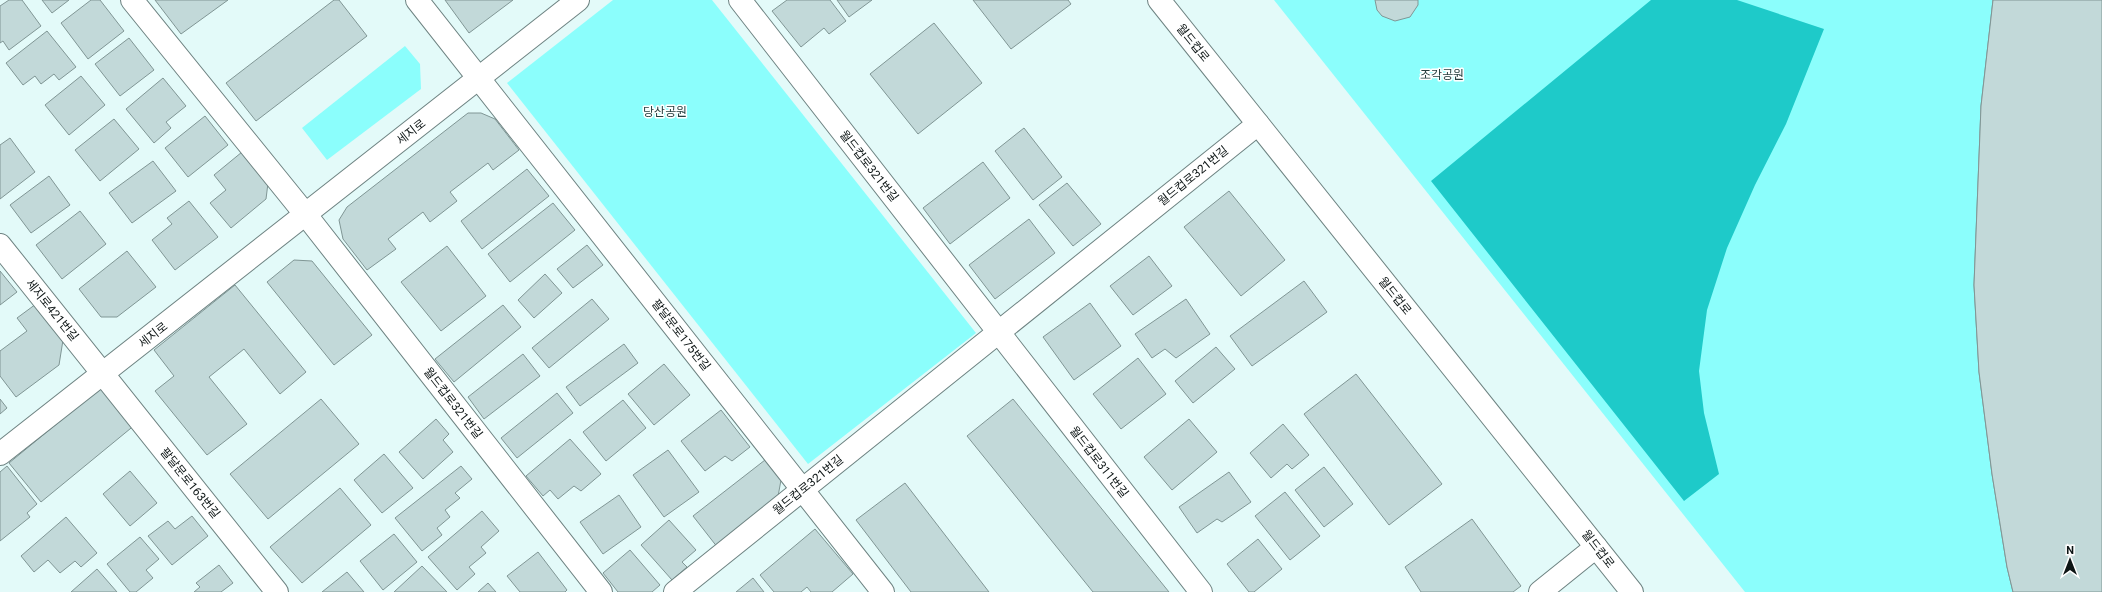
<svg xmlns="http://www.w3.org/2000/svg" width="2102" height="592" font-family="Roboto,'Noto Sans KR',sans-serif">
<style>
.green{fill:#8bfefc}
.forest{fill:#1ecac9}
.building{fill:#c2d9d9;stroke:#809695}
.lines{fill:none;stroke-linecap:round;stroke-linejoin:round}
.street-casing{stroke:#6e8382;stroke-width:24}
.secondary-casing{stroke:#6e8382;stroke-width:24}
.street{stroke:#fff;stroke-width:22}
.secondary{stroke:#fff;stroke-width:22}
.labels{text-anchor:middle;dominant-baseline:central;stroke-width:3;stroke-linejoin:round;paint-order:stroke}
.street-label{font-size:12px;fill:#0d1515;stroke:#fff}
.park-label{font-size:12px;fill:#274040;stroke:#fff}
</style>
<rect width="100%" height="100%" fill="#e3faf9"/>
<g class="green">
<polygon points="613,0 712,0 976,333 808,464 507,83"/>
<polygon points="1274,0 2102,0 2102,592 1745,592"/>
<polygon points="405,46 420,64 421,89 327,160 302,128"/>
</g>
<polygon class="forest" points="1651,0 1737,0 1824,29 1786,124 1755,185 1727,248 1707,310 1699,371 1704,413 1719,474 1684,501 1431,181"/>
<g class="building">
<polygon points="9,0 22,0 41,26 9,50 3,41 0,43 0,6"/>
<polygon points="42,0 69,0 52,13"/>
<polygon points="91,0 100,0 124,31 88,59 61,23"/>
<polygon points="155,0 228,0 181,34"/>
<polygon points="334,0 339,0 367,36 256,121 226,83"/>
<polygon points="445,0 513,0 469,33"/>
<polygon points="787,0 830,0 846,21 829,34 824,28 801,47 772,11"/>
<polygon points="837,0 872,0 849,17"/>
<polygon points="973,0 1068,0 1071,4 1011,49"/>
<polygon points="1375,0 1418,0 1418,5 1410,17 1395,21 1382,16 1377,10"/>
<polygon points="1993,0 2102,0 2102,592 2013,592 2007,567 1992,474 1979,372 1974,285 1981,106"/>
<polygon points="1993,0 2102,0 2102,592 2013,592 2007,567 1992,474 1979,372 1974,285 1981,106"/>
<polygon points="934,23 982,83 918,134 870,74"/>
<polygon points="47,31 76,67 59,80 54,74 41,84 35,76 23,85 6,63"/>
<polygon points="129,38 154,70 120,96 95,64"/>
<polygon points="81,76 105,105 69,135 45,105"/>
<polygon points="163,78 186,106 166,122 171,128 154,143 126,109"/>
<polygon points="468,113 481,113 495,119 519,150 493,170 488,163 450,192 457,201 430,222 423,212 388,239 396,249 367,270 343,239 339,220 347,207"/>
<polygon points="205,116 228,145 188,177 165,148"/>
<polygon points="114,119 139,149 100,181 75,150"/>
<polygon points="1024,128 1062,177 1033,200 995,151"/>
<polygon points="10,138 35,172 0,199 0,145"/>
<polygon points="242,152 268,183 266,199 231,228 210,203 226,190 214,175"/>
<polygon points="153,161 176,191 132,223 109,193"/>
<polygon points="983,162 1010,198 950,244 923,208"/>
<polygon points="527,169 549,196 482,249 461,221"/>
<polygon points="49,176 70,205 31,233 10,205"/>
<polygon points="1067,183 1101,224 1073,246 1039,205"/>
<polygon points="1229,191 1285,260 1241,296 1184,227"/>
<polygon points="189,201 218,237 175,270 152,240 172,224 167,218"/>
<polygon points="553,203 575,230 510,282 488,254"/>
<polygon points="80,211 106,244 62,279 36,245"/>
<polygon points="1029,219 1055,253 995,299 969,265"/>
<polygon points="587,245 603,265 573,288 557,269"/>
<polygon points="447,246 486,296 441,331 401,282"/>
<polygon points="127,251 156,287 117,317 101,317 79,289"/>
<polygon points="1149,256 1172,286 1133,315 1110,286"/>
<polygon points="294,260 312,261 372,335 334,365 267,282"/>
<polygon points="0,271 17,292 0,305"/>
<polygon points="545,274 562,293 534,318 518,300"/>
<polygon points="1304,281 1327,312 1252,366 1230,336"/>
<polygon points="235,285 306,372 280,394 244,349 209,377 247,424 207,455 155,391 174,376 154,350"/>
<polygon points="592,299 609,319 549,368 532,348"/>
<polygon points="1186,299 1210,334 1176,358 1165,349 1152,358 1135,334"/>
<polygon points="1090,303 1121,346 1074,380 1043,337"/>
<polygon points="36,304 63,340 59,365 16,397 0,376 0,351 27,331 17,318"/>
<polygon points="503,305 521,327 454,382 435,359"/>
<polygon points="624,344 638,363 580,406 566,387"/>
<polygon points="1216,347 1235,369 1193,403 1175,381"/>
<polygon points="523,354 540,376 484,419 468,397"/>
<polygon points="1138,358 1166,394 1121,429 1093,394"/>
<polygon points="664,364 690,395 654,425 628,394"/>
<polygon points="1356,374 1442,484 1389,525 1304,414"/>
<polygon points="104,385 136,424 41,502 9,463"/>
<polygon points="557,393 573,413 517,458 501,438"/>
<polygon points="0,399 7,408 0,414"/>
<polygon points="321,399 359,444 268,519 230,474"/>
<polygon points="1013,399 1169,592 1093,592 967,436"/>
<polygon points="623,400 646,428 606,461 583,432"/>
<polygon points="721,410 750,447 732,461 725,456 705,471 681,441"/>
<polygon points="436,419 449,434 443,440 453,452 423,479 399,452"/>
<polygon points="1189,419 1217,452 1172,490 1144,457"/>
<polygon points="1283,424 1309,455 1292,469 1287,464 1271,478 1250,453"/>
<polygon points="570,439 601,474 581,491 574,486 558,499 550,490 543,496 526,476"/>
<polygon points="668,450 699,492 664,517 633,475"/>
<polygon points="384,454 413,488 382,513 354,480"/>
<polygon points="765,460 781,480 777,502 718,548 693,516"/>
<polygon points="7,466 37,504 27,513 30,517 0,541 0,472"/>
<polygon points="461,466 472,479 455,493 460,498 445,510 450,517 437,528 442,535 422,551 395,518"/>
<polygon points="1324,467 1353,504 1324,527 1295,490"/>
<polygon points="130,471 157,503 130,526 103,494"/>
<polygon points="1229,472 1251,502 1222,522 1217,519 1197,533 1179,507"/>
<polygon points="905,483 989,592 911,592 856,520"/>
<polygon points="340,488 371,525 302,583 270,547"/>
<polygon points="1285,492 1320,536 1290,560 1255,516"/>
<polygon points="619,495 641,527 603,554 580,522"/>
<polygon points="482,511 499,531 481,547 486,553 469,567 475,574 457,590 428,557"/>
<polygon points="192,516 208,536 172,565 148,536 168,521 175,529"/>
<polygon points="66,517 97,553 81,567 75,561 60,573 48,560 34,572 21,556"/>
<polygon points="1472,519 1521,586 1513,592 1421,592 1405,567"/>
<polygon points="669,520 696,550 682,562 687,567 672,580 641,545"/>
<polygon points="815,529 853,574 832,592 811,592 807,587 801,592 774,592 760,575"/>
<polygon points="394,534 417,562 383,590 360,561"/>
<polygon points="140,537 159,559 146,570 153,578 136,592 130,592 107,564"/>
<polygon points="1258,539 1282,569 1254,592 1249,592 1227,564"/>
<polygon points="630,550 660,585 652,592 618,592 603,573"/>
<polygon points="538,552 567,590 565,592 520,592 507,576"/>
<polygon points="219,565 233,583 221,592 194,592 200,587 196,583"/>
<polygon points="422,566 447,592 394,592"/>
<polygon points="97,569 117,592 71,592"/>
<polygon points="347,572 364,592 322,592"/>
<polygon points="753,578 764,592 736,592"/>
<polygon points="488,583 496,592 478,592"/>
</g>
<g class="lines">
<g class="street-casing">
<g id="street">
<polyline points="132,0 306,215 601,592"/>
<polyline points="417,0 883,592"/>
<polyline points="740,0 1201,592"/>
<polyline points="0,245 277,592"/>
<polyline points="0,454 578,0"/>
<polyline points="675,592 1258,124"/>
<polyline points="1540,592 1596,547"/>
</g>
</g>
<g class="secondary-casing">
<polyline id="secondary" points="1159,0 1632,592"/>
</g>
<use href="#street" class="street"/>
<use href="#secondary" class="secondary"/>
</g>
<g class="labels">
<g class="street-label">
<text transform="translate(1193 43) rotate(51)">월드컵로</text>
<text transform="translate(411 132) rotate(-38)">세지로</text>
<text transform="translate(869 166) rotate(52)">월드컵로321번길</text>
<text transform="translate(1193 176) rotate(-39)">월드컵로321번길</text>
<text transform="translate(1395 296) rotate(51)">월드컵로</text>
<text transform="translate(52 310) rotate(51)">세지로421번길</text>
<text transform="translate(153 335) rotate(-38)">세지로</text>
<text transform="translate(681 335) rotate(52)">팔달문로175번길</text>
<text transform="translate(453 403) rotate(52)">월드컵로321번길</text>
<text transform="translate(1099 462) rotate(52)">월드컵로311번길</text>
<text transform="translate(190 483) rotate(51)">팔달문로163번길</text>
<text transform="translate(808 485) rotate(-39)">월드컵로321번길</text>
<text transform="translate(1598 549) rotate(52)">월드컵로</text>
</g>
<g class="park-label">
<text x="1442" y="75">조각공원</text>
<text x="665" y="112">당산공원</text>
</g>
</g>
<g transform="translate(2070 560)" stroke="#ffffff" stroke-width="3" paint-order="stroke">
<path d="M0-3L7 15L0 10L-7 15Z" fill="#0d1515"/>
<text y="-6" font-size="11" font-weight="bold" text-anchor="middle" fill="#0d1515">N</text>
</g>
</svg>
